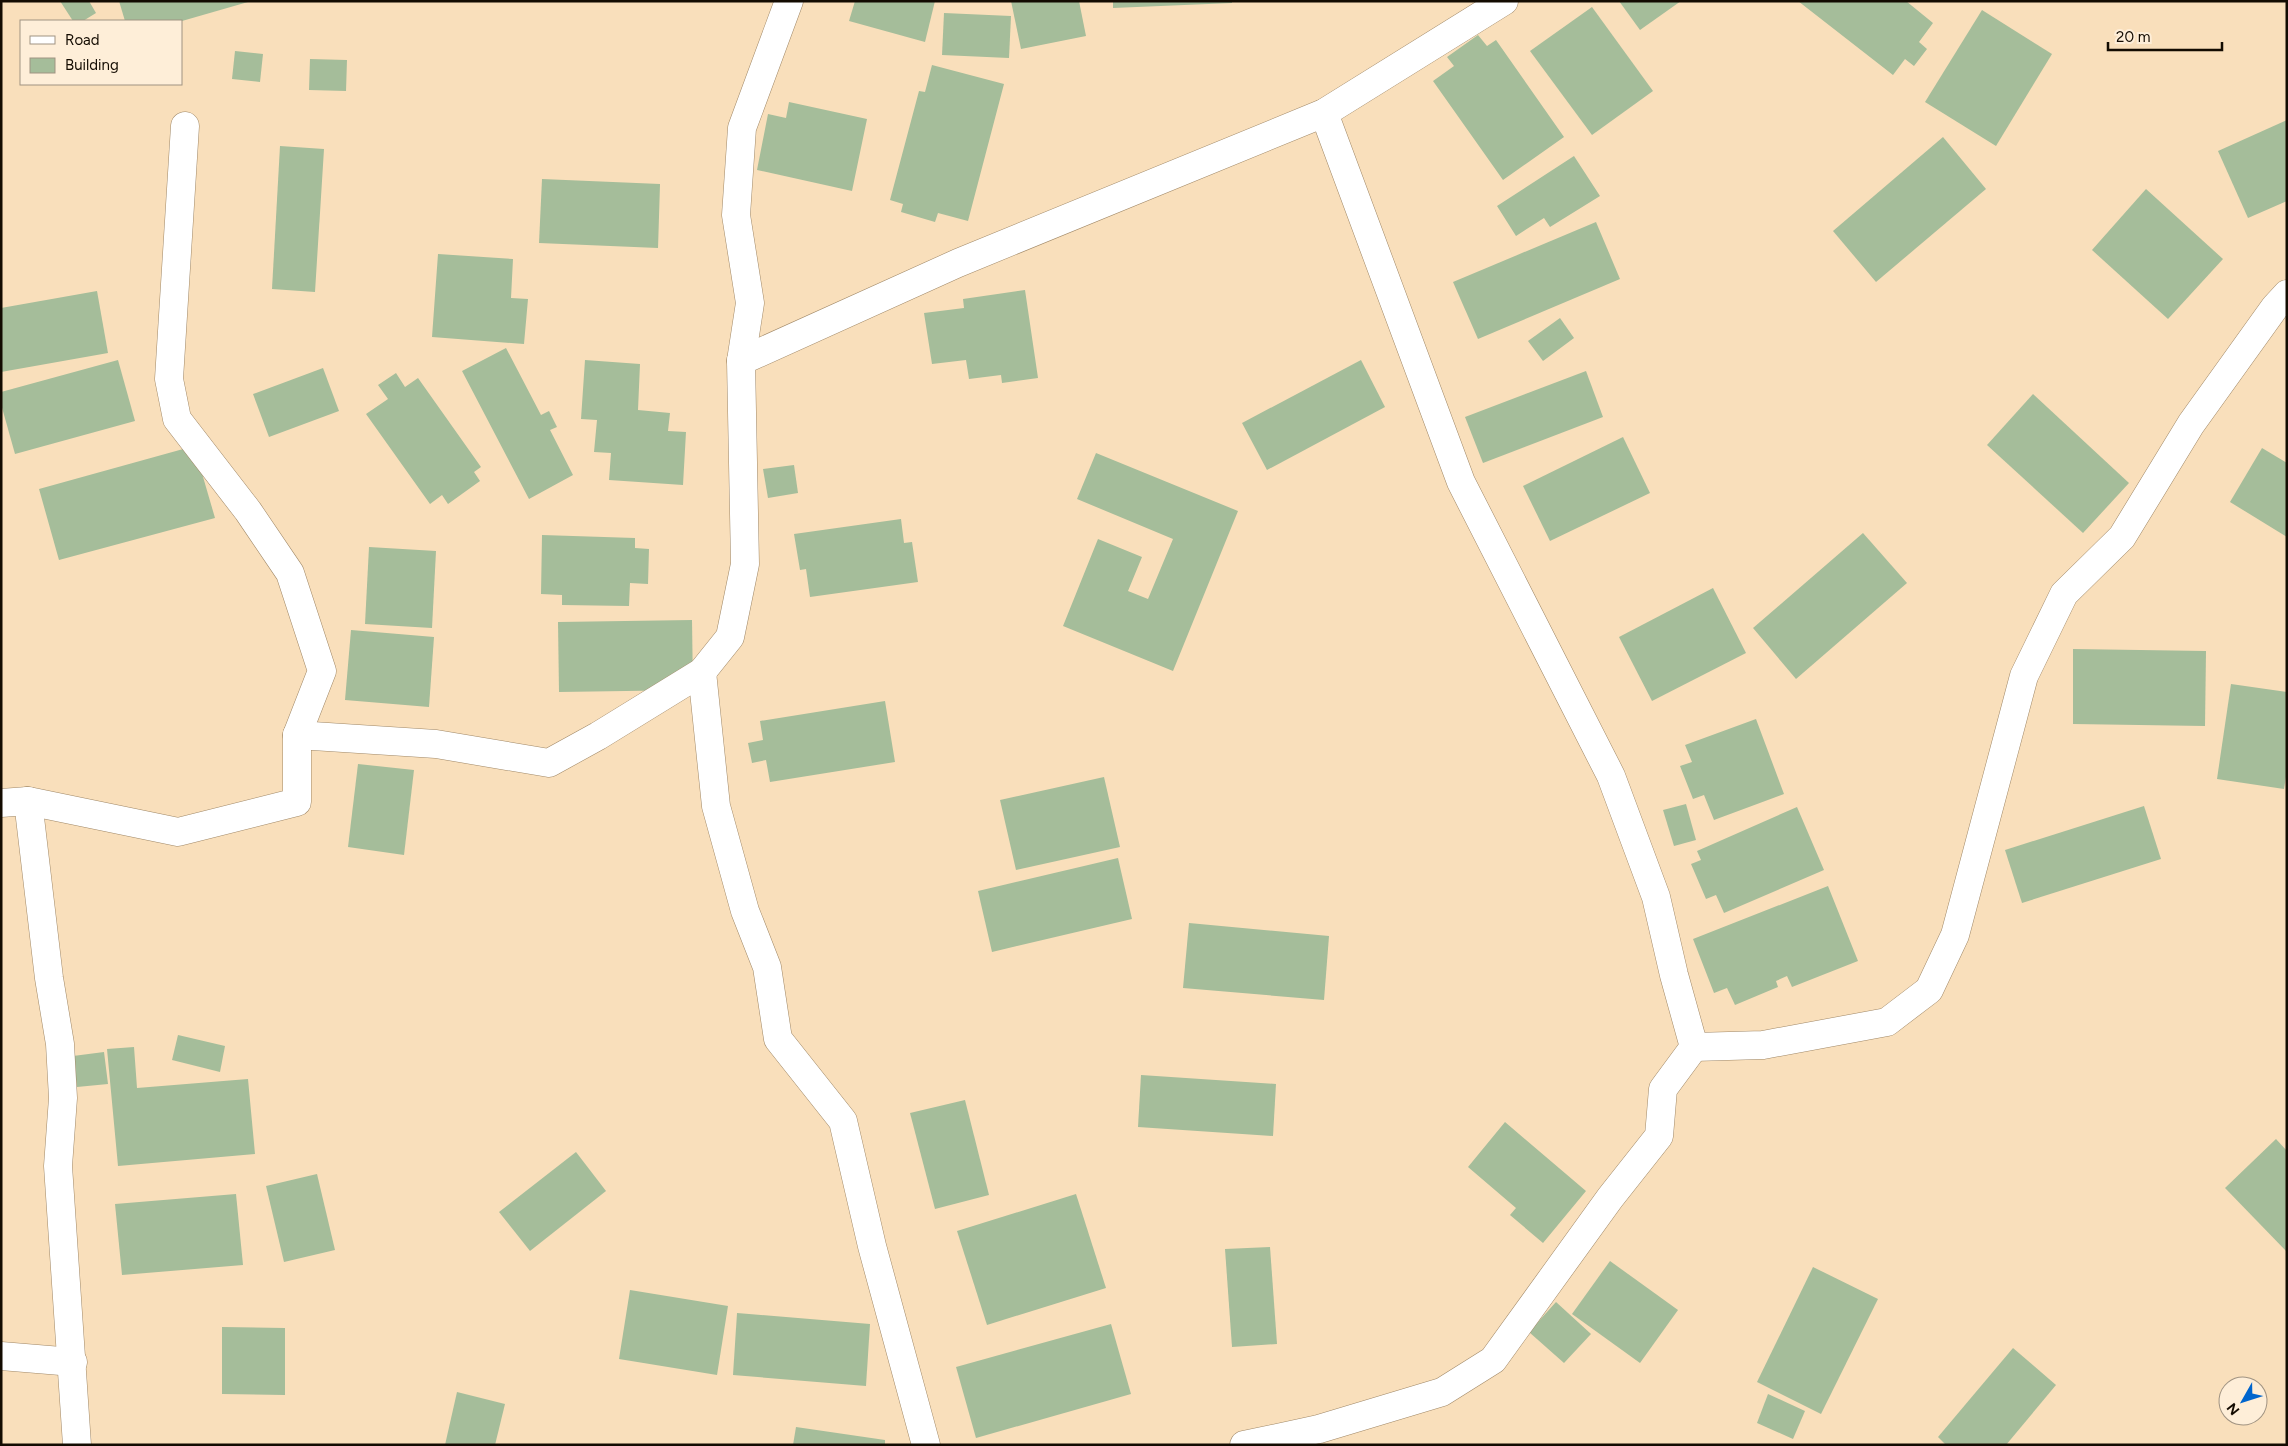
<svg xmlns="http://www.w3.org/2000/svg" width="2288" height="1446" font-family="Figtree,sans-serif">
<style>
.building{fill:#a5bd9a}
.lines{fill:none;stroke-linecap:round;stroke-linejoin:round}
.street-casing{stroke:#a08867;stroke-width:29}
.street{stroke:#fff;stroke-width:28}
</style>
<rect width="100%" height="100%" fill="#f9dfbb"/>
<g class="building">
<polygon points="60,1 89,1 96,13 83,21 73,21"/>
<polygon points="119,1 248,1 248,2 182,21 125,21"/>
<polygon points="855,1 935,1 925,42 849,21"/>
<polygon points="1011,1 1079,1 1086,36 1021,49"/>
<polygon points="1113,1 1232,1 1232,3 1113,8"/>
<polygon points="1619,1 1681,1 1640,30"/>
<polygon points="1798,1 1906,1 1933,23 1919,42 1927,49 1914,66 1905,59 1893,75"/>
<polygon points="1592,7 1653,91 1592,135 1530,51"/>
<polygon points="1982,10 2052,54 1996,146 1925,102"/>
<polygon points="944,13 1011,16 1009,58 942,55"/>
<polygon points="1478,35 1487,46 1496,40 1564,137 1503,180 1433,81 1454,66 1447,57"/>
<polygon points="235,51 263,54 260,82 232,79"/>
<polygon points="310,59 347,60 346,91 309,90"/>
<polygon points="932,65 1004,84 968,221 938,213 935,222 901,212 903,204 890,200 919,91 925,92"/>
<polygon points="789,102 867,119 852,191 757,170 768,114 786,118"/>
<polygon points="2287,120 2287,201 2248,218 2218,151"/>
<polygon points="1943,137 1986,189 1876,282 1833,231"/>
<polygon points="280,146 324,149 315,292 272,289"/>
<polygon points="1574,156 1600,196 1550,227 1544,218 1516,236 1497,206"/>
<polygon points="542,179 660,184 658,248 539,243"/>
<polygon points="2146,189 2223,259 2168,319 2092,250"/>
<polygon points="1596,222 1620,279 1478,339 1453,282"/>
<polygon points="438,254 513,259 511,298 528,299 524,344 432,337"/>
<polygon points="1025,290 1038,378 1002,383 1001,375 969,379 966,360 932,364 924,313 964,308 963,299"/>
<polygon points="97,291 108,353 1,372 1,308"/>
<polygon points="1560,318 1574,338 1543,361 1528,341"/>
<polygon points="506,348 541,415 549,411 557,427 550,430 573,475 529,499 462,371"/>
<polygon points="118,360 135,421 15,454 1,404 1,392"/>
<polygon points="585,360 640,364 638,410 670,413 668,431 686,432 683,485 609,480 611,453 594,452 597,420 581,419"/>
<polygon points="1361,360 1385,407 1267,470 1242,423"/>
<polygon points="323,368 339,411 269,437 253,394"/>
<polygon points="1586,371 1603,417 1483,463 1465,417"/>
<polygon points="396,373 405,387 418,378 481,467 474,472 480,481 448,504 442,495 430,504 366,414 388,399 378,385"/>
<polygon points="2033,394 2129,483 2083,533 1987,445"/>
<polygon points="1623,437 1650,493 1550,541 1523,486"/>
<polygon points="194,446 215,518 59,560 39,489"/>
<polygon points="2262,448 2287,463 2287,537 2230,502"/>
<polygon points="1096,453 1238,511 1173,671 1063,626 1098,539 1142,557 1128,591 1148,599 1173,539 1077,499"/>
<polygon points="794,465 798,493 768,498 763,469"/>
<polygon points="901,519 904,543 912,542 918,582 810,597 806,569 800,570 794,534"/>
<polygon points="1863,533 1907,583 1796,679 1753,628"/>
<polygon points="542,535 635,538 635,548 649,549 648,584 630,583 629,606 562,605 562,595 541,594"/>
<polygon points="369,547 436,551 432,628 365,624"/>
<polygon points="1713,588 1746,653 1652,701 1619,637"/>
<polygon points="692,620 693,690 559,692 558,622"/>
<polygon points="351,630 434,637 429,707 345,700"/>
<polygon points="2073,649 2206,651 2205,726 2073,724"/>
<polygon points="2231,684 2287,692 2287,771 2284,789 2217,779"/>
<polygon points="885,701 895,762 770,782 766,760 752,763 748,743 763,740 760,721"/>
<polygon points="1756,719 1784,794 1714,820 1704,795 1693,799 1680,766 1692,762 1685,745"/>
<polygon points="358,764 414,770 404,855 348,847"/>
<polygon points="1104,777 1120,847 1016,870 1000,800"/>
<polygon points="1686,804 1696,840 1674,846 1663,810"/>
<polygon points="2144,806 2161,859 2022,903 2005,850"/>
<polygon points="1797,807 1824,870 1724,913 1716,895 1706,899 1691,864 1701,860 1697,851"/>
<polygon points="1118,858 1132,919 992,952 978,891"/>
<polygon points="1828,886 1858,961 1792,987 1787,976 1776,981 1778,987 1735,1005 1727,988 1714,993 1693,939"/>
<polygon points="1189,923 1329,936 1324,1000 1183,988"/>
<polygon points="178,1035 225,1046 220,1072 172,1060"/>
<polygon points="134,1047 137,1088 248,1079 255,1154 118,1166 107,1049"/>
<polygon points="104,1052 108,1084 77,1087 73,1056"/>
<polygon points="1141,1075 1276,1084 1273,1136 1138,1127"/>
<polygon points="965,1100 989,1195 935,1209 910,1113"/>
<polygon points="1505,1122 1586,1191 1543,1243 1510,1215 1516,1208 1468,1167"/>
<polygon points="2276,1139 2287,1151 2287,1252 2225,1188"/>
<polygon points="576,1152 606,1191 530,1251 499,1212"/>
<polygon points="317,1174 335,1250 284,1262 266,1186"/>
<polygon points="236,1194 243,1265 122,1275 115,1204"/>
<polygon points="1076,1194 1106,1288 987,1325 957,1231"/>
<polygon points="1270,1247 1277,1344 1232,1347 1225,1249"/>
<polygon points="1610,1261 1678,1310 1640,1363 1572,1314"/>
<polygon points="1813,1267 1878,1299 1821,1414 1757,1382"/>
<polygon points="630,1290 728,1306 717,1375 619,1359"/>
<polygon points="1556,1302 1591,1334 1564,1363 1529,1332"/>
<polygon points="737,1313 870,1324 866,1386 733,1375"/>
<polygon points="1111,1324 1131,1394 976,1438 956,1367"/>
<polygon points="222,1327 285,1328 285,1395 222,1394"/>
<polygon points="2013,1348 2056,1385 2006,1445 1946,1445 1938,1437"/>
<polygon points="457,1392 505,1404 495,1445 445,1445"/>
<polygon points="1768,1394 1805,1411 1793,1439 1757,1423"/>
<polygon points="796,1427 885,1440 885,1445 793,1445"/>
</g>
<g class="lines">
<g class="street-casing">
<g id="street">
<polyline points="185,126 169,379 177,419 248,511 290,573 322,671 297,735"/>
<polyline points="741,361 750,303 736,215 742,128 789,1"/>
<polyline points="702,672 716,806 745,911 767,967 778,1039 843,1121 872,1246 926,1445"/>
<polyline points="28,801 49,978 60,1044 63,1098 58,1166 77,1445"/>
<polyline points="1,803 28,801 178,832 297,802 297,735 436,744 549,763 598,736 702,672 730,637 745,564 741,361 958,263 1324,113 1504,1"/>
<polyline points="1694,1047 1763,1045 1887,1022 1929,990 1955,935 2024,676 2064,594 2122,537 2191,424 2275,307 2287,294"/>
<polyline points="1,1356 73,1362"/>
<polyline points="1244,1445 1319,1429 1442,1392 1493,1360 1610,1198 1659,1136 1663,1089 1694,1047 1674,975 1656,897 1611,776 1461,482 1324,113"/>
</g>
</g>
<use href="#street" class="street"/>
</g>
<rect width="2288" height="1446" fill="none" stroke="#130b01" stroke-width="5"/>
<rect x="20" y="20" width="162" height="65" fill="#feeed8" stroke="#a09382"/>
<rect x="30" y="36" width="25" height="8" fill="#ffffff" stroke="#a09382"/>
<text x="65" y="45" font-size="15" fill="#130b01">Road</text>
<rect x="30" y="58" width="25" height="15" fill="#a5bd9a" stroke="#a09382"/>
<text x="65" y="70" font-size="15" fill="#130b01">Building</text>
<g transform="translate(2243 1401) rotate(231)"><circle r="24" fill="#feeed8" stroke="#a09382"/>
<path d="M0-4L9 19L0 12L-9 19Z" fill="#0065cd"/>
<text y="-8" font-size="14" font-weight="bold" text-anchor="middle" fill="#130b01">N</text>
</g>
<path d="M2108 42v8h114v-8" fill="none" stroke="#130b01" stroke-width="2.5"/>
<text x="2116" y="42" font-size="15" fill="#130b01" stroke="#feeed8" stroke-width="4" paint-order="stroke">20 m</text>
</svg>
